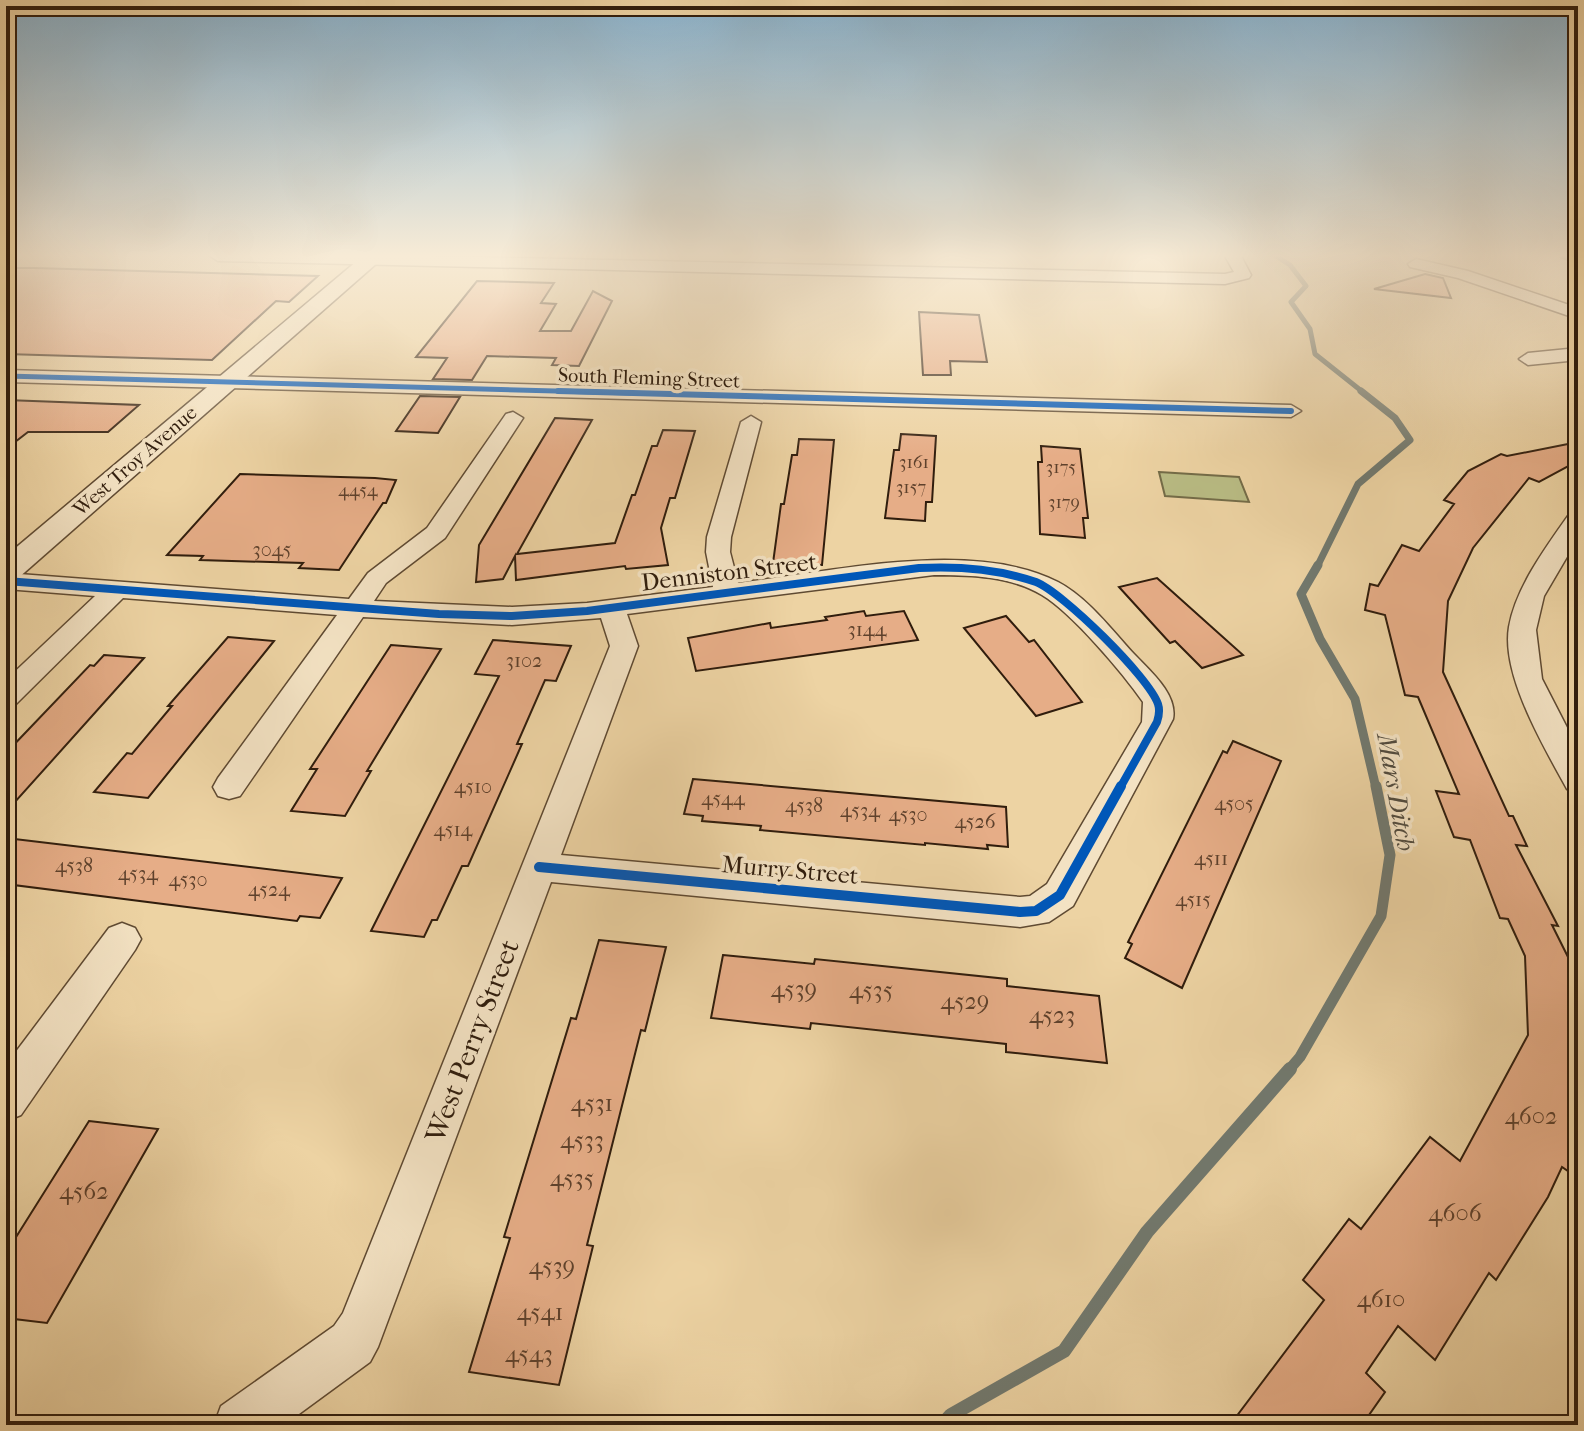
<svg xmlns="http://www.w3.org/2000/svg" width="1584" height="1431" font-family="'IM FELL French Canon',serif">
<style>
.green{fill:#b9bc84;stroke:#746c48;stroke-width:2}
.lines{fill:none;stroke-linecap:round;stroke-linejoin:round}
.stream-far4{stroke:#71796f;stroke-width:5}
.stream-far3{stroke:#71796f;stroke-width:7}
.stream-far2{stroke:#71796f;stroke-width:9}
.stream-far1{stroke:#71796f;stroke-width:11}
.stream{stroke:#71796f;stroke-width:14}
.building{fill:#e6ad87;stroke:#301d0d;stroke-width:2}
.minor-casing{stroke:#5f4a32;stroke-width:3}
.tertiary-casing{stroke:#5f4a32;stroke-width:3}
.minor{fill:#f3e2c3;fill-rule:evenodd}
.tertiary{fill:#f3e2c3;fill-rule:evenodd}
.rail{stroke:#301d0d;stroke-width:4;stroke-dasharray:8 8;stroke-linecap:butt}
.cycleway-far3-casing{stroke:#f3e2c3;stroke-width:8}
.cycleway-far2-casing{stroke:#f3e2c3;stroke-width:10}
.cycleway-far1-casing{stroke:#f3e2c3;stroke-width:13}
.cycleway-casing{stroke:#f3e2c3;stroke-width:15}
.cycleway-far3{stroke:#0057b8;stroke-width:5}
.cycleway-far2{stroke:#0057b8;stroke-width:6}
.cycleway-far1{stroke:#0057b8;stroke-width:8}
.cycleway{stroke:#0057b8;stroke-width:10}
.labels{text-anchor:middle;dominant-baseline:central;stroke-width:7;stroke-linejoin:round;paint-order:stroke}
.far-number-label{font-size:18px;fill:#5e412c}
.far-street-label{font-size:20px;fill:#301d0d;stroke:#f3e2c3}
.number-label{font-size:20px;fill:#5e412c}
.street-label{font-size:24px;fill:#301d0d;stroke:#f3e2c3}
.near-number-label{font-size:24px;fill:#5e412c}
.water-label{font-size:26px;font-style:italic;fill:#514b3e;stroke:#f3e2c3}
.near-street-label{font-size:28px;fill:#301d0d;stroke:#f3e2c3}
</style>
<rect width="100%" height="100%" fill="#edd3a3"/>
<filter id="stains"><feTurbulence type="fractalNoise" baseFrequency=".0025" numOctaves="4"/><feColorMatrix values="0 0 0 0 .2 0 0 0 0 .09 0 0 0 0 .02 0 0 0 .5 -.17"/></filter>
<radialGradient id="worn" r=".72"><stop offset=".6" stop-color="#630" stop-opacity="0"/><stop offset="1" stop-color="#630" stop-opacity=".3"/></radialGradient>
<polygon class="green" points="1159,472 1239,477 1249,502 1165,496"/>
<g class="lines">
<polyline class="stream-far4" points="1276,256 1290,265 1306,286 1291,302 1310,329 1315,354 1364,393"/>
<polyline class="stream-far3" points="1317,567 1358,484 1410,440 1395,418 1361,391"/>
<polyline class="stream-far2" points="1318,565 1301,594 1320,639 1355,699 1376,788"/>
<polyline class="stream-far1" points="1288,1071 1300,1057 1381,916 1390,855 1376,786"/>
<polyline class="stream" points="942,1425 951,1415 1064,1351 1147,1232 1290,1069"/>
</g>
<g class="building">
<polygon points="6,268 34,268 318,276 289,302 276,301 212,360 73,356 6,354"/>
<polygon points="1425,274 1443,278 1451,298 1374,289"/>
<polygon points="477,281 554,283 541,303 556,304 540,331 571,331 593,291 612,301 579,366 552,365 556,358 487,356 472,380 433,379 447,358 416,357"/>
<polygon points="919,312 979,315 987,362 950,361 951,375 923,375"/>
<polygon points="420,396 460,397 438,433 396,431"/>
<polygon points="6,400 139,405 108,432 28,432 6,449"/>
<polygon points="555,418 592,420 517,554 615,543 632,495 635,495 652,446 657,446 663,430 695,431 675,498 670,498 661,528 668,565 626,569 625,566 516,580 515,556 503,579 476,582 479,545"/>
<polygon points="901,434 936,436 932,502 926,502 925,521 885,518 894,450 899,450"/>
<polygon points="799,439 834,440 822,565 773,563 781,504 784,504 792,455 797,455"/>
<polygon points="1578,442 1578,461 1539,482 1529,478 1473,548 1448,601 1443,672 1509,816 1513,816 1527,846 1516,845 1558,926 1552,925 1578,977 1578,1178 1562,1167 1548,1197 1496,1280 1489,1273 1435,1360 1398,1326 1366,1373 1385,1392 1362,1425 1230,1425 1324,1300 1303,1280 1349,1219 1361,1229 1430,1137 1460,1161 1528,1035 1525,956 1508,919 1500,918 1470,840 1454,837 1436,791 1459,794 1418,697 1405,695 1385,615 1365,610 1370,584 1378,586 1402,545 1419,551 1454,504 1444,500 1468,471 1501,454 1507,456"/>
<polygon points="1041,446 1080,449 1088,518 1083,518 1085,538 1040,534 1038,462 1042,462"/>
<polygon points="240,474 375,478 396,480 386,503 383,503 339,570 299,568 303,563 200,560 203,556 167,555"/>
<polygon points="1157,578 1215,630 1243,655 1202,668 1175,641 1170,643 1119,587"/>
<polygon points="864,611 866,616 904,611 918,640 696,671 688,638 770,623 771,628 827,620 825,617"/>
<polygon points="1006,616 1029,642 1034,640 1082,702 1036,716 964,628"/>
<polygon points="228,637 274,641 148,798 94,792 127,753 132,754 172,706 168,706"/>
<polygon points="493,640 571,646 556,681 545,680 517,744 522,744 468,866 462,866 437,920 432,920 424,937 371,931 499,676 475,674"/>
<polygon points="391,645 441,649 367,771 371,771 345,816 291,811 317,769 310,769"/>
<polygon points="104,655 144,658 6,812 6,753 90,665 94,666"/>
<polygon points="1233,741 1281,761 1182,988 1125,958 1132,944 1128,942 1223,751 1227,753"/>
<polygon points="693,779 1006,807 1008,847 987,845 988,849 925,843 925,845 760,830 761,826 702,821 703,816 684,814"/>
<polygon points="6,838 342,878 320,918 300,916 297,921 6,884"/>
<polygon points="599,940 666,947 645,1031 641,1030 587,1245 593,1246 559,1385 469,1372 510,1238 504,1237 571,1018 576,1019"/>
<polygon points="723,955 814,964 815,959 1007,979 1007,986 1099,996 1107,1063 1006,1052 1006,1044 811,1023 810,1029 711,1018"/>
<polygon points="89,1121 158,1129 47,1323 6,1318 6,1253"/>
</g>
<g class="lines">
<g class="minor-casing">
<g id="minor">
<polygon points="210,256 430,256 1225,274 1234,272 1225,256 1241,256 1251,275 1249,278 1225,284 218,261"/>
<polygon points="1416,259 1468,271 1578,308 1578,319 1458,278 1410,267 1408,264"/>
<polygon points="1578,348 1578,360 1528,365 1519,359 1528,353"/>
<polygon points="6,370 1291,405 1301,411 1291,417 6,382"/>
<path d="M513,412L523,418L445,538L386,583L374,601L512,607L587,603L713,587L706,552L707,537L741,422L751,416L761,422L731,537L730,552L738,583C831,572 972,538 1058,582C1087,597 1112,630 1134,654C1149,670 1178,694 1173,719L1073,906L1049,922L1020,927L551,882L378,1347L370,1362L284,1425H214L221,1406L334,1326L343,1313L610,646L601,618L512,625L363,617L240,796L229,799L218,796L213,787L218,778L337,615L123,598L16,704L6,707V680L95,596L6,589V573L349,599L368,573L427,528L506,414ZM934,575C969,575 1011,576 1042,595C1072,613 1123,673 1143,702L1142,722L1047,884L1030,896L1020,897L561,855L638,646L627,614Z"/>
<path d="M1578,511V538L1544,596L1536,630L1542,679L1578,749V792L1567,789C1544,747 1501,675 1509,627C1516,587 1546,547 1570,513Z"/>
<polygon points="122,923 135,928 141,939 135,950 21,1115 6,1121 6,1065 109,928"/>
</g>
</g>
<g class="tertiary-casing">
<polygon id="tertiary" points="363,256 385,256 17,579 6,582 6,556"/>
</g>
<use href="#minor" class="minor"/>
<use href="#tertiary" class="tertiary"/>
<polyline class="rail" points="1560,256 1578,262"/>
<g class="cycleway-far3-casing">
<polyline id="cycleway-far3" points="6,376 631,393"/>
</g>
<g class="cycleway-far2-casing">
<polyline id="cycleway-far2" points="558,391 1291,411"/>
</g>
<g class="cycleway-far1-casing">
<path id="cycleway-far1" d="M6,581L439,614L512,616L587,611L919,568C958,566 999,569 1036,582C1062,592 1149,677 1158,704C1160,710 1159,716 1157,722L1120,788"/>
</g>
<g class="cycleway-casing">
<polyline id="cycleway" points="539,867 1020,912 1036,911 1060,895 1121,786"/>
</g>
<use href="#cycleway-far3" class="cycleway-far3"/>
<use href="#cycleway-far2" class="cycleway-far2"/>
<use href="#cycleway-far1" class="cycleway-far1"/>
<use href="#cycleway" class="cycleway"/>
</g>
<linearGradient id="sky" x2="0" y2="1"><stop stop-color="#8ab5d2"/><stop offset="0.56" stop-color="#f7ebd6"/><stop offset="1" stop-color="#f7ebd6" stop-opacity="0"/></linearGradient>
<rect width="1584" height="456" fill="url(#sky)"/>
<g class="labels">
<g class="far-number-label">
<text x="914" y="462">3161</text>
<text x="1061" y="467">3175</text>
<text x="911" y="487">3157</text>
<text x="358" y="490">4454</text>
<text x="1064" y="502">3179</text>
</g>
<g class="far-street-label">
<text transform="translate(649 378) rotate(2)">South Fleming Street</text>
<text transform="translate(135 461) rotate(-41)">West Troy Avenue</text>
</g>
<g class="number-label">
<text x="272" y="549">3045</text>
<text x="867" y="629">3144</text>
<text x="524" y="660">3102</text>
<text x="473" y="786">4510</text>
<text x="723" y="798">4544</text>
<text x="1234" y="803">4505</text>
<text x="804" y="805">4538</text>
<text x="860" y="810">4534</text>
<text x="908" y="814">4530</text>
<text x="975" y="821">4526</text>
<text x="453" y="829">4514</text>
<text x="1211" y="858">4511</text>
<text x="74" y="865">4538</text>
<text x="138" y="873">4534</text>
<text x="188" y="879">4530</text>
<text x="269" y="889">4524</text>
<text x="1193" y="899">4515</text>
</g>
<g class="street-label">
<text transform="translate(729 572) rotate(-7)">Denniston Street</text>
<text transform="translate(790 870) rotate(5)">Murry Street</text>
</g>
<g class="near-number-label">
<text x="794" y="989">4539</text>
<text x="871" y="990">4535</text>
<text x="965" y="1001">4529</text>
<text x="1052" y="1015">4523</text>
<text x="592" y="1103">4531</text>
<text x="1531" y="1116">4602</text>
<text x="582" y="1140">4533</text>
<text x="572" y="1178">4535</text>
<text x="84" y="1191">4562</text>
<text x="1455" y="1213">4606</text>
<text x="552" y="1266">4539</text>
<text x="1381" y="1299">4610</text>
<text x="540" y="1312">4541</text>
<text x="529" y="1354">4543</text>
</g>
<g class="water-label">
<text transform="translate(1396 792) rotate(80)">Mars Ditch</text>
</g>
<g class="near-street-label">
<text transform="translate(472 1041) rotate(-69)">West Perry Street</text>
</g>
</g>
<rect width="1584" height="1431" fill="none" stroke="#edd3a3" stroke-width="32"/>
<rect x="8" y="8" width="1568" height="1415" fill="none" stroke="#301d0d" stroke-width="4"/>
<rect x="16" y="16" width="1552" height="1399" fill="none" stroke="#301d0d" stroke-width="2"/>
<rect width="100%" height="100%" filter="url(#stains)"/>
<rect width="100%" height="100%" fill="url(#worn)"/>
</svg>
